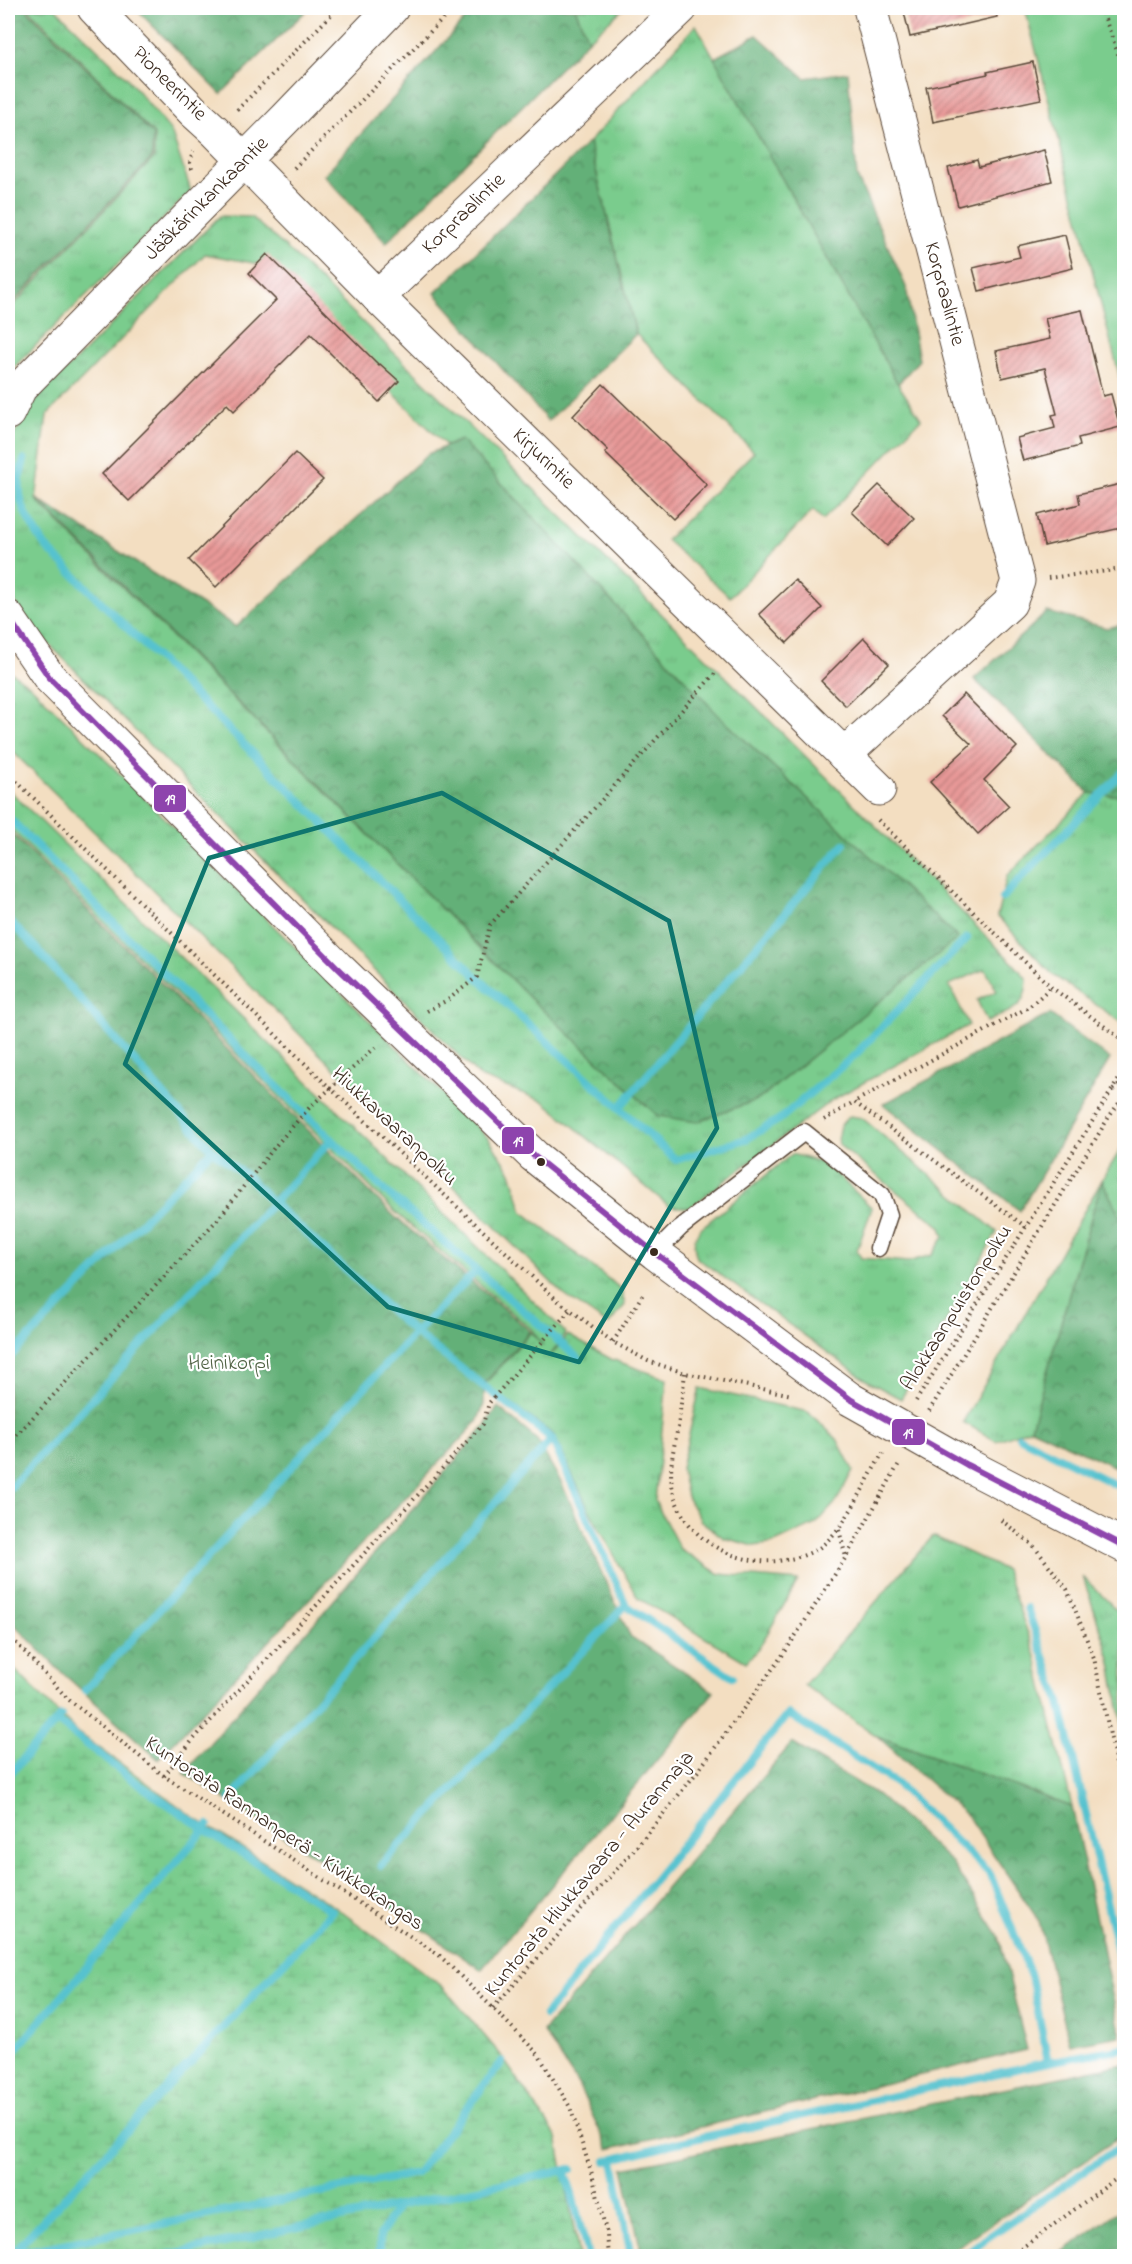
<svg xmlns="http://www.w3.org/2000/svg" width="1132" height="2264" font-family="'Indie Flower',sans-serif">
<style>
.grass{fill:url(#grass-tufts);stroke:#5a7b56;stroke-width:1.5;fill-rule:evenodd}
.forest{fill:url(#forest-crowns);stroke:#4f6d4b;stroke-width:1.5}
.wetland{fill:url(#wetland-marsh);stroke:#5a7b56;stroke-width:1.5}
.park{fill:#7acc8d;stroke:#5a7b56;stroke-width:1.5}
.lines{fill:none;stroke-linecap:round;stroke-linejoin:round}
.stream{stroke:#56c2cf;stroke-width:8}
.building{fill:url(#building-hatch)}
.lane-casing{stroke:#574536;stroke-width:19}
.street-casing{stroke:#574536;stroke-width:35}
.primary-casing{stroke:#574536;stroke-width:35}
.path{stroke:#574536;stroke-width:4;stroke-dasharray:1.5 4.5;stroke-linecap:butt}
.lane{stroke:#fff;stroke-width:16}
.street{stroke:#fff;stroke-width:33}
.primary{stroke:#fff;stroke-width:33}
.primary-bridge-casing{stroke:#574536;stroke-width:35;stroke-linecap:butt}
.primary-bridge{stroke:#fff;stroke-width:33}
.bus-1-casing{stroke:#fff;stroke-width:10}
.bus-1{stroke:#8e44ad;stroke-width:6}
.marked{fill:none;stroke:#0f766e;stroke-width:4.5;stroke-linejoin:round}
.bus-dot{fill:#3b2a1e;stroke:#fff;stroke-width:2}
.labels{text-anchor:middle;dominant-baseline:central;stroke-width:4.5;stroke-linejoin:round;paint-order:stroke}
.street-label{font-size:21px;fill:#3b2a1e;stroke:#fff}
.park-label{font-size:21px;fill:#516345;stroke:#fff}
.line-badge{stroke:#fff;stroke-width:2}
.badge-label{font-size:16px;text-anchor:middle;font-weight:bold;fill:#fff}
</style>
<defs>
<pattern id="grass-tufts" width="24" height="20" patternUnits="userSpaceOnUse" patternTransform="scale(1.5)"><rect width="24" height="20" fill="#7acc8d"/><path d="M3 7l-1-3M5 7V3M7 7l1-3M15 17l-1-3M17 17v-4M19 17l1-3" fill="none" stroke="#6aaf79"/></pattern>
<pattern id="forest-crowns" width="20" height="18" patternUnits="userSpaceOnUse" patternTransform="scale(1.5)"><rect width="20" height="18" fill="#63b078"/><path d="M2 6a3 3 0 1 1 6 0M12 15a3 3 0 1 1 6 0" fill="none" stroke="#538f62"/></pattern>
<pattern id="wetland-marsh" width="20" height="14" patternUnits="userSpaceOnUse" patternTransform="scale(1.5)"><rect width="20" height="14" fill="#7acc8d"/><path d="M1 5h8M5 5V1M11 12h8M15 12V8" fill="none" stroke="#6aaf79"/></pattern>
<pattern id="building-hatch" width="6" height="6" patternUnits="userSpaceOnUse" patternTransform="scale(1.5)"><rect width="6" height="6" fill="#e89998"/><path d="M-1 1l2-2M0 6l6-6M5 7l2-2" fill="none" stroke="#bd7d7b"/></pattern>
</defs>
<rect width="100%" height="100%" fill="#fff"/>
<filter id="ink" filterUnits="userSpaceOnUse"><feTurbulence type="fractalNoise" baseFrequency=".0167" numOctaves="2"/><feDisplacementMap in="SourceGraphic" scale="12" xChannelSelector="R" yChannelSelector="G"/><feConvolveMatrix kernelMatrix="1 2 1 2 8 2 1 2 1" color-interpolation-filters="sRGB"/></filter>
<filter id="wash" filterUnits="userSpaceOnUse"><feTurbulence type="fractalNoise" baseFrequency=".008" numOctaves="4" result="noise"/><feDisplacementMap in="SourceGraphic" scale="24" xChannelSelector="R" yChannelSelector="G"/><feGaussianBlur stdDeviation="1.35" result="paint"/><feColorMatrix in="noise" values="0 0 0 0 0 0 0 0 0 0 0 0 0 0 0 0 0 1.4 0 .05"/><feComposite in="paint" operator="in"/></filter>
<g filter="url(#wash)">
<rect width="100%" height="100%" fill="#f3dec1"/>
<g class="grass">
<polygon points="28,8 55,8 127,78 171,131 191,191 8,373 8,311 154,158 154,134"/>
<polygon points="575,8 624,8 588,40"/>
<polygon points="696,25 898,384 921,419 823,520 813,510 730,597 666,540 754,452 636,334 589,142"/>
<path d="M220,216L251,217L291,252L726,677L1014,964L1027,979C1026,1010 1012,1009 987,1022L977,1000L997,991L985,969L949,985L969,1025L832,1100L689,1208L669,1206L543,1101L480,1077L35,630L8,592V444L37,399ZM205,254L264,265L721,718L957,938L759,1099L658,1116L531,999L36,500L47,415Z"/>
<polygon points="8,670 32,687 488,1138 511,1172 523,1212 621,1289 625,1305 608,1325 563,1294 8,747"/>
<polygon points="8,789 566,1333 550,1356 568,1335 611,1359 667,1379 655,1501 680,1549 719,1574 798,1581 759,1648 746,1662 638,1598 589,1510 554,1435 485,1384 531,1332 543,1346 532,1330 395,1212 8,827"/>
<polygon points="1089,793 1124,796 1124,1024 1053,975 997,916 1007,876"/>
<path d="M850,1116L862,1118L997,1232L901,1399L866,1380L697,1258C693,1246 693,1238 701,1228L792,1154L826,1164L872,1208L857,1250L861,1258L908,1262L932,1255L944,1237L941,1227L839,1145C837,1131 838,1125 850,1116Z"/>
<polygon points="1124,1144 1124,1225 1102,1180 1031,1428 996,1441 963,1422 1102,1180"/>
<polygon points="700,1388 808,1412 837,1439 853,1470 837,1501 816,1524 775,1543 754,1546 724,1538 701,1521 687,1497 681,1468"/>
<polygon points="933,1536 1005,1570 1035,1653 1072,1807 877,1736 804,1685"/>
<polygon points="1083,1577 1124,1617 1124,1733 1110,1658"/>
</g>
<g class="forest">
<polygon points="8,8 25,8 153,134 152,158 8,308"/>
<polygon points="135,8 309,8 221,94"/>
<polygon points="475,8 575,8 588,40 386,243 324,175"/>
<polygon points="757,35 805,78 848,72 857,177 906,287 919,360 898,384 714,58"/>
<polygon points="589,142 636,334 548,421 435,293"/>
<polygon points="461,440 721,718 958,938 759,1099 697,1122 658,1116 531,999 37,499 236,627 428,454"/>
<polygon points="1047,612 1107,628 1124,624 1124,796 1089,793 974,679"/>
<polygon points="8,830 393,1215 530,1331 484,1384 484,1404 477,1422 158,1759 58,1669 8,1618"/>
<polygon points="1050,1014 1110,1059 1020,1211 883,1104"/>
<polygon points="1102,1180 1124,1225 1124,1471 1031,1428"/>
<polygon points="498,1407 537,1440 561,1482 630,1636 714,1692 481,1970 348,1877 184,1773 484,1427"/>
<polygon points="877,1736 1072,1807 1121,2036 1070,2045 1039,1921 968,1817"/>
<polygon points="792,1743 878,1795 951,1862 999,1936 1027,2050 608,2149 578,2084 543,2031"/>
<polygon points="1124,2064 1124,2134 944,2256 642,2256 623,2168"/>
<polygon points="1124,2210 1124,2256 1057,2256 1115,2214"/>
</g>
<polygon class="wetland" points="8,1663 75,1730 196,1819 335,1907 442,1986 500,2054 557,2137 579,2256 8,2256"/>
<polygon class="park" points="1025,8 1124,8 1124,394"/>
<g class="lines">
<g class="stream">
<path d="M24,460C12,499 25,514 45,546L477,977L676,1160L746,1139L780,1119L855,1055L967,938"/>
<polyline points="8,817 258,1068 383,1189 578,1358"/>
<polyline points="1002,898 1124,771"/>
<polyline points="8,920 32,944 212,1150 249,1178 274,1204 415,1333 552,1439 626,1605 732,1677"/>
<polyline points="620,1107 844,844"/>
<polyline points="8,1359 212,1150"/>
<polyline points="1019,1437 1124,1489"/>
<polyline points="8,1490 332,1139"/>
<polyline points="1027,1608 1060,1702 1124,1977"/>
<polyline points="85,1690 415,1333 476,1271"/>
<polyline points="8,1776 61,1716"/>
<polyline points="230,1799 552,1439"/>
<polyline points="381,1865 626,1605"/>
<polyline points="545,2015 788,1714 897,1784 990,1874 1031,1976 1048,2062"/>
<polyline points="8,2059 208,1825"/>
<polyline points="613,2160 631,2256"/>
<polyline points="606,2161 676,2143 1048,2062 1124,2048"/>
<polyline points="564,2171 572,2194 588,2256"/>
<polyline points="13,2254 417,2173 502,2062"/>
<polyline points="10,2256 332,1911 204,1829 134,1781 57,1721"/>
<polyline points="163,2256 571,2169"/>
<polyline points="380,2256 380,2235 397,2207"/>
<polyline points="964,2256 984,2240 1124,2144"/>
</g>
</g>
<g id="blocks">
<g class="building">
<polygon points="903,8 996,8 997,17 910,37"/>
<polygon points="1033,62 1041,99 933,122 926,87 988,74 987,72"/>
<polygon points="1044,150 1052,181 958,206 948,168 977,160 979,167"/>
<polygon points="1065,235 1073,268 979,291 973,268 1020,257 1017,246"/>
<polygon points="267,254 379,365 380,364 399,381 379,402 311,334 234,411 227,404 129,501 102,474 276,300 249,273"/>
<polygon points="1082,310 1103,396 1111,394 1120,427 1078,438 1080,446 1023,461 1017,438 1055,428 1052,415 1057,414 1045,368 1002,378 996,351 1050,339 1045,318"/>
<polygon points="603,384 707,485 673,519 605,453 608,450 573,416"/>
<polygon points="295,453 323,480 216,587 189,560"/>
<polygon points="1125,483 1125,527 1044,546 1037,515 1080,504 1078,494"/>
<polygon points="879,485 914,518 887,546 852,512"/>
<polygon points="795,580 822,608 787,643 759,614"/>
<polygon points="864,638 889,664 846,706 821,681"/>
<polygon points="964,694 1017,747 984,780 1009,806 978,834 930,782 971,744 942,716"/>
</g>
</g>
</g>
<g filter="url(#ink)">
<use href="#blocks" fill-opacity="0" stroke="#574536" stroke-width="1.5"/>
<g class="lines">
<g class="lane-casing">
<polyline id="lane" points="655,1253 680,1228 804,1132 882,1195 889,1215 878,1248"/>
</g>
<g class="street-casing">
<g id="street">
<polyline points="94,8 194,112 215,131 378,297 879,789"/>
<polyline points="378,297 681,8"/>
<polyline points="8,413 20,388 287,117 392,8"/>
<polyline points="844,755 1010,603 1018,581 870,8"/>
</g>
</g>
<g class="primary-casing">
<g id="primary">
<polyline points="8,617 49,677 337,967 534,1156 655,1253 850,1399"/>
<polyline points="967,1465 1124,1546"/>
</g>
</g>
<g class="path">
<polyline points="1101,8 1124,70"/>
<polyline points="237,110 338,8"/>
<polyline points="294,168 454,8"/>
<polyline points="192,169 190,163 193,151"/>
<polyline points="1048,578 1124,569"/>
<polyline points="8,773 330,1088 557,1300 613,1342 648,1361 685,1373 792,1395"/>
<polyline points="878,820 1051,987 1124,1041"/>
<polyline points="427,1011 449,999 477,977 490,925 717,671"/>
<polyline points="1113,1090 1124,1081"/>
<polyline points="824,1120 854,1102"/>
<polyline points="1026,1227 854,1102 1029,1007 1051,987"/>
<polyline points="613,1342 643,1294"/>
<path d="M685,1373C683,1391 680,1409 678,1427C674,1447 668,1470 673,1490C684,1542 742,1570 790,1559C801,1557 815,1552 824,1544C850,1521 864,1483 883,1453"/>
<polyline points="916,1401 1124,1071"/>
<polyline points="929,1411 1109,1117 1124,1096"/>
<polyline points="8,1444 218,1219 277,1144 310,1107 377,1046"/>
<polyline points="1001,1520 1033,1545 1067,1589 1094,1658 1124,1802"/>
<polyline points="839,1530 846,1557"/>
<polyline points="8,1634 68,1699 164,1776 439,1955 493,2008 538,2054 570,2107 592,2174 607,2235 609,2256"/>
<polyline points="164,1776 192,1741 483,1424 489,1403 570,1310"/>
<polyline points="493,2008 634,1850 698,1771 787,1649 846,1557 900,1462"/>
<polyline points="1011,2256 1124,2173"/>
</g>
<use href="#lane" class="lane"/>
<use href="#street" class="street"/>
<use href="#primary" class="primary"/>
<g class="primary-bridge-casing">
<polyline id="primary-bridge" points="850,1399 967,1465"/>
</g>
<use href="#primary-bridge" class="primary-bridge"/>
<g class="bus-1-casing">
<polyline id="bus-1" points="8,617 49,677 337,967 534,1156 655,1253 850,1399 967,1465 1124,1546"/>
</g>
<use href="#bus-1" class="bus-1"/>
</g>
</g>
<path class="marked" d="M442,793L669,921L717,1128L579,1362L388,1307L125,1064L209,858Z"/>
<g class="bus-dot">
<circle cx="541" cy="1162" r="5"/>
<circle cx="654" cy="1252" r="5"/>
</g>
<g class="labels">
<g class="street-label">
<text transform="translate(169 84) rotate(45)">Pioneerintie</text>
<text transform="translate(207 199) rotate(-45)">Jääkärinkankaantie</text>
<text transform="translate(464 214) rotate(-44)">Korpraalintie</text>
<text transform="translate(944 294) rotate(75)">Korpraalintie</text>
<text transform="translate(543 459) rotate(44)">Kirjurintie</text>
<text transform="translate(394 1127) rotate(43)">Hiukkavaaranpolku</text>
<text transform="translate(957 1308) rotate(-58)">Alokkaanpuistonpolku</text>
<text transform="translate(284 1834) rotate(34)">Kuntorata Rannanperä - Kivikkokangas</text>
<text transform="translate(590 1874) rotate(-50)">Kuntorata Hiukkavaara - Auranmaja</text>
</g>
<g class="park-label">
<text x="229" y="1364">Heinikorpi</text>
</g>
</g>
<g class="line-badge">
<rect x="153" y="784" width="34" height="29" rx="6" fill="#8e44ad"/>
<rect x="501" y="1126" width="34" height="29" rx="6" fill="#8e44ad"/>
<rect x="891" y="1418" width="35" height="28" rx="6" fill="#8e44ad"/>
</g>
<g class="badge-label">
<text x="170" y="804">19</text>
<text x="518" y="1146">19</text>
<text x="908" y="1438">19</text>
</g>
<rect width="1132" height="2264" fill="none" stroke="#fff" stroke-width="30"/>
</svg>
